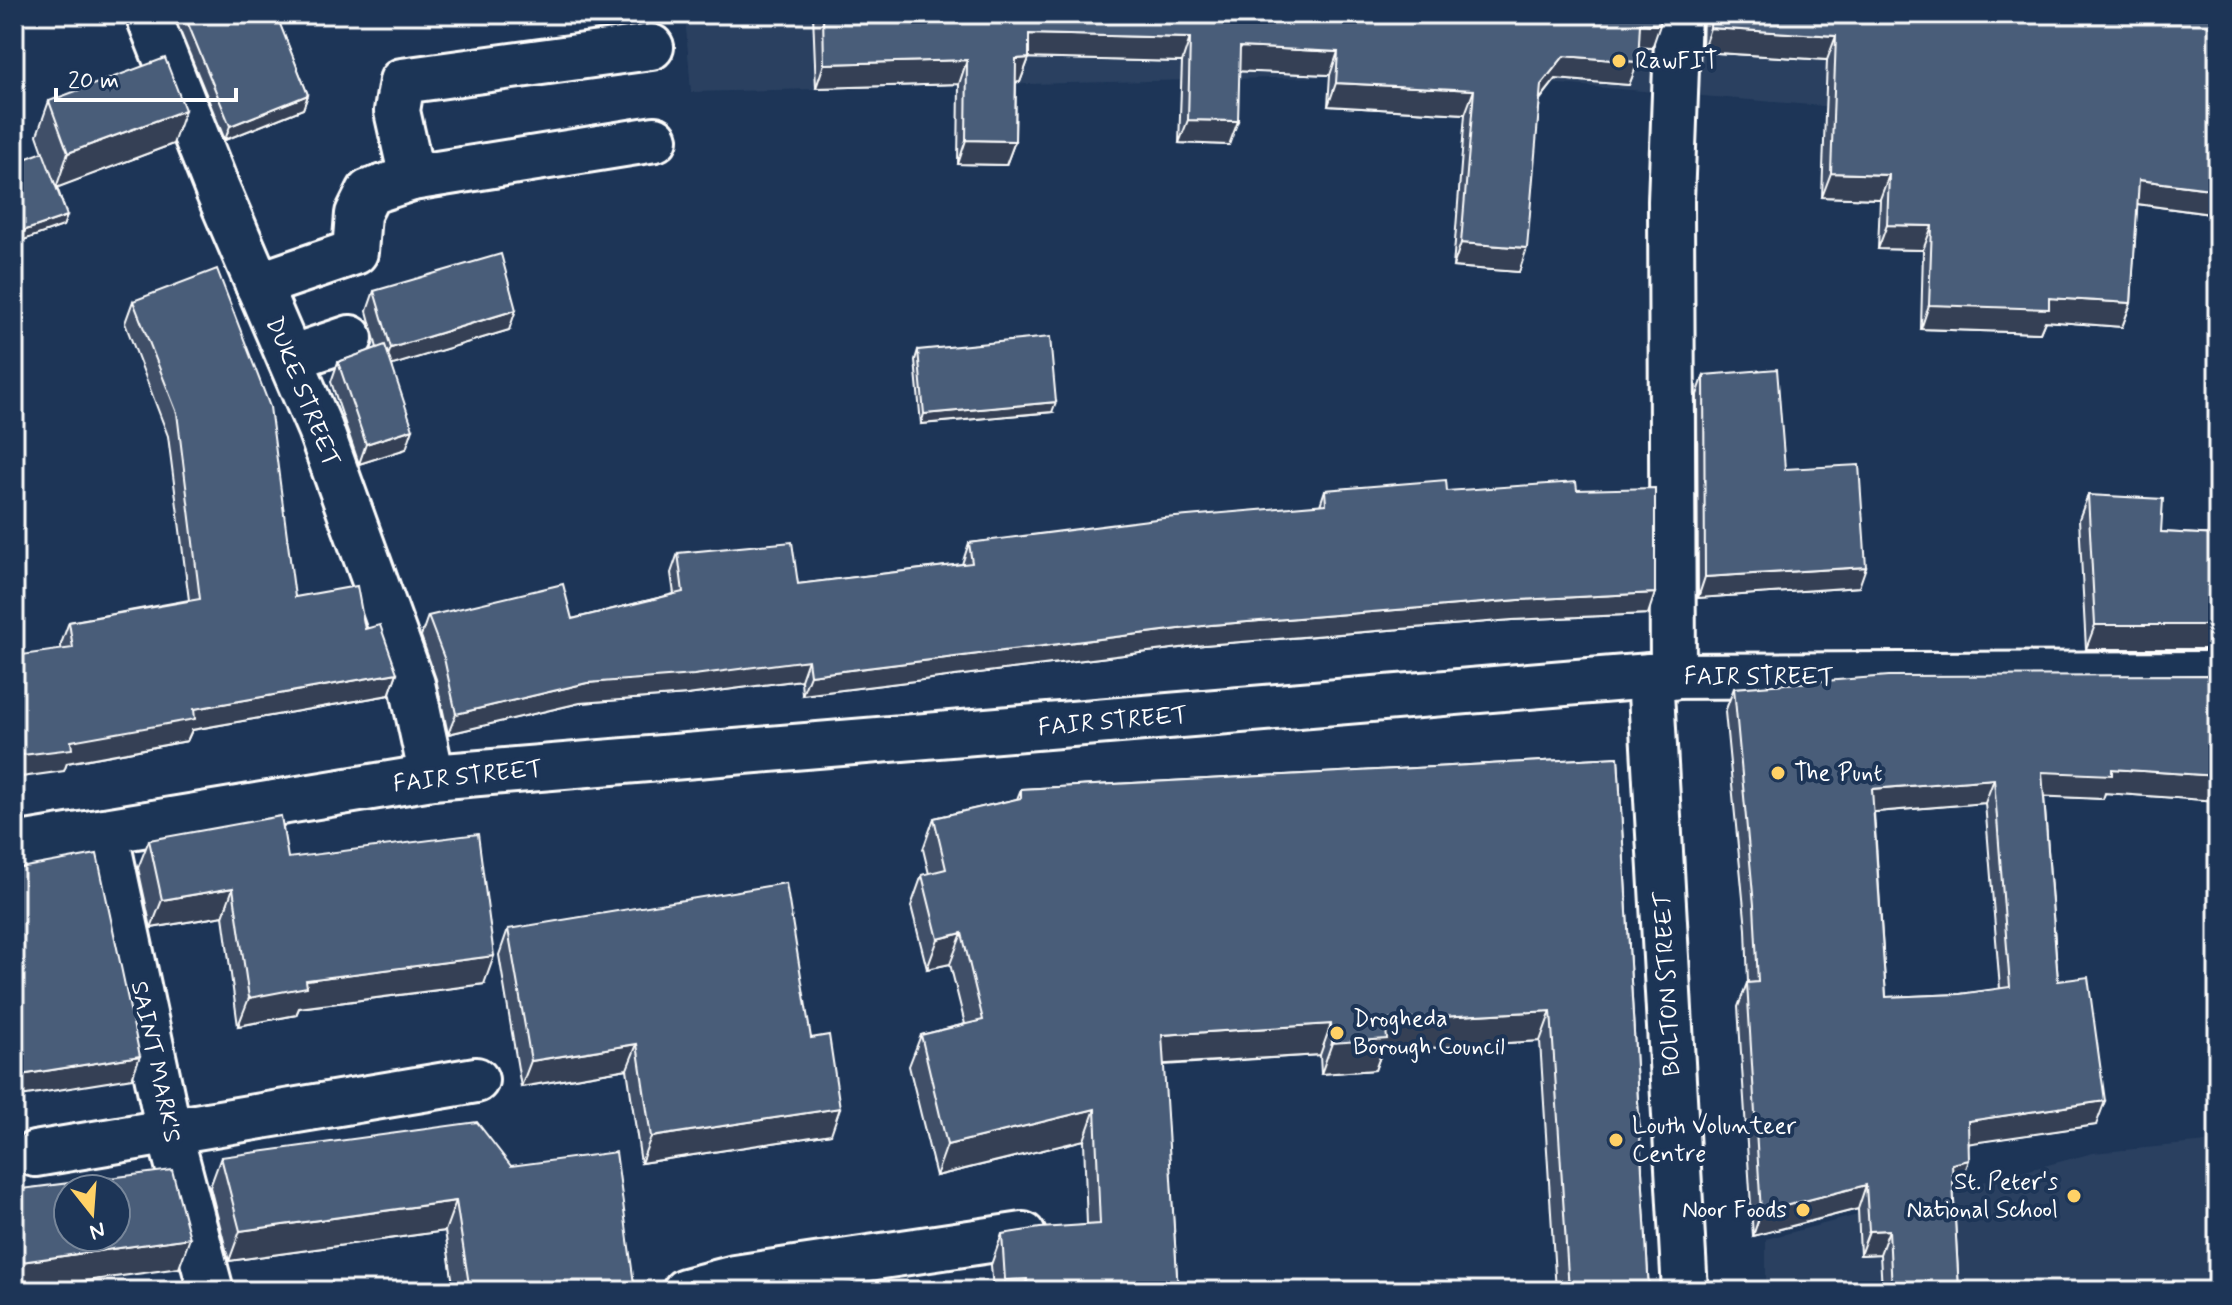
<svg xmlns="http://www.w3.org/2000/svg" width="2232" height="1305" font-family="Mynerve,sans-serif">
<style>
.built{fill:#2a4161}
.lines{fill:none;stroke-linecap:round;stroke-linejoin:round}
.minor-casing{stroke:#fff;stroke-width:50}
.minor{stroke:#1d3557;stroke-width:44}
.wall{fill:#405068;stroke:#fff;stroke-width:2;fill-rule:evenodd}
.shaded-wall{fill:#344155;stroke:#fff;stroke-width:2}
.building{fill:#4a5d79;stroke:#fff;stroke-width:2;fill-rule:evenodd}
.poi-dot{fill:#ffd166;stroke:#1d3557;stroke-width:3}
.labels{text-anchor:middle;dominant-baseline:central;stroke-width:8;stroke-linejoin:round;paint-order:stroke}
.poi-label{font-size:24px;fill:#fff;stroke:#1d3557;text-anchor:start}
.street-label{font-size:24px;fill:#fff;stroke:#1d3557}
</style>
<rect width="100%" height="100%" fill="#1d3557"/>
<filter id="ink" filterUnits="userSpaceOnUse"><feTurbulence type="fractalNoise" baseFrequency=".0125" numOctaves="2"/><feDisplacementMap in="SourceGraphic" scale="16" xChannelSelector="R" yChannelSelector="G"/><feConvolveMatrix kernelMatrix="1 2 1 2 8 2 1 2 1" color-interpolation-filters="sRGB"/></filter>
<g filter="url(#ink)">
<g class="built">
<polygon points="685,14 2218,14 2218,139 1440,74 691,92"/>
<polygon points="2218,1141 2218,1291 1766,1291 1766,1239 2093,1153"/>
</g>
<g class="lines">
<g class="minor-casing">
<g id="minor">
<polyline points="148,14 218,191 320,429 412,684 432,777"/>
<polyline points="412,178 397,111 402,81 651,47"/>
<polyline points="258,285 355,252 358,214 369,192 412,178 655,139"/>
<polyline points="290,358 350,338"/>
<polyline points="1650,676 1685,1291"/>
<polyline points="1673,677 1671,201 1678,14"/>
<polyline points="105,831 169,1131 211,1291"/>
<polyline points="14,846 432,777 1650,676 2218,674"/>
<polyline points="35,1154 476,1080"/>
<polyline points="685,1291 735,1278 1023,1235"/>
</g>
</g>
<use href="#minor" class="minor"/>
</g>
<g class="wall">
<polygon points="173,14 279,14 276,15 308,95 303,109 225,140"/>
<polygon points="813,14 1661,14 1652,48 1639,48 1638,62 1629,85 1556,79 1540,100 1519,272 1453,267 1465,114 1328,106 1330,75 1239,71 1229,145 1179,143 1182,62 1029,58 1020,82 1016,82 1015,141 1006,165 958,164 959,84 816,88"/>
<polygon points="1703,14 2218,14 2218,215 2137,204 2131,303 2122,327 2045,321 2040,333 1921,329 1923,250 1878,249 1880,199 1822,197 1827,60 1702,52"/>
<polygon points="49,101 173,144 57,187 67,216 63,226 15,243 43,152 37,135"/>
<polygon points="374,291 509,330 392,365 406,449 359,464 331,382 338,362 377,348 367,311"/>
<polygon points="133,301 295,597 365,629 397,673 389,695 192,730 187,741 67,763 64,771 61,644 69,622 189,600 168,436 125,323"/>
<polygon points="918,350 1052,412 921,424 915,360"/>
<polygon points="1704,375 1785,469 1859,587 1698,598 1697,395"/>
<polygon points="1325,490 1447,491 1577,490 1648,614 1512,620 1204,645 802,695 801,680 687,695 580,703 448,734 436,679 421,636 428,616 572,619 674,594 671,573 678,553 798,584 962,564 969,543 1320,505"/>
<polygon points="2088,495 2161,532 2218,535 2218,649 2086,649 2079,519"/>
<path d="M2218,675V801L2105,793L2103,799L2044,796L2058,981L2096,1125L1969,1143L1961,1184L1953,1185L1959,1291H1882L1880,1254L1860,1255L1858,1209L1753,1236L1738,1007L1747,983H1748L1746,929L1725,712L1734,688ZM1985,803L2000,989L1960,994L1886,997L1874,812Z"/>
<polygon points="1618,757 1649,1291 1556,1291 1540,1041 1382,1051 1375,1070 1321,1074 1320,1055 1163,1065 1178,1291 993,1291 991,1265 1002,1234 1087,1225 1084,1140 936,1176 909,1066 921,1035 965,1024 950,964 927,969 911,906 922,875 929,874 923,849 934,818 1017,799 1021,789"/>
<polygon points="149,840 288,858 484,984 299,1008 296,1015 238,1026 223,916 151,928 138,868"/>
<polygon points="508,929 811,1038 831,1134 641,1163 627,1069 521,1087 499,955"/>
<polygon points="221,1157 511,1166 635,1291 454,1291 445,1231 229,1261 210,1187"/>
</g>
<g class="shaded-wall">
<polygon points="1640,24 1660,25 1652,48 1632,47"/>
<polygon points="1710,28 1836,36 1827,60 1702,52"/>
<polygon points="1029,34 1190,38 1182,62 1021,58"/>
<polygon points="1240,47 1338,52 1330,75 1232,71"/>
<polygon points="1564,56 1638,62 1629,85 1556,79 1532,109 1541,85"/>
<polygon points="1029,58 1020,82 1008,83 1016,59"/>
<polygon points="967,60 959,84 816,88 824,64"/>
<polygon points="1336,83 1474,90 1465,114 1328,106"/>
<polygon points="308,95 303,109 225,140 230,126"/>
<polygon points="185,110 173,144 56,188 68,153"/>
<polygon points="1188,120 1238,121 1229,145 1179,143"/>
<polygon points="966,140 1015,141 1006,165 958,164"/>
<polygon points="1831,173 1889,175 1880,199 1822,197"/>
<polygon points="2139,180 2218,190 2218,215 2130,203"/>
<polygon points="67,216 63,226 15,243 14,246 14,234"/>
<polygon points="1887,225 1932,226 1923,250 1878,249"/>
<polygon points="1461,243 1527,248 1519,272 1453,267"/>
<polygon points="2049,298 2131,303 2122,327 2045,321 2040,333 1921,329 1929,305"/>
<polygon points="516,310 509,330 383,368 391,348"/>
<polygon points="1056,402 1052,412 921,424 924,414"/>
<polygon points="413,429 406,449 359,464 366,444"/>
<polygon points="1866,567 1859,587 1698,598 1705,577"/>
<polygon points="1655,593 1648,614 1512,620 1204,645 802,695 810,675 1211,625 1519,600"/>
<polygon points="2095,625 2218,625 2218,649 2086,649"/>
<polygon points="808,660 801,680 687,695 580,703 448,734 456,714 587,683"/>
<polygon points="397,673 389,695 192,730 187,741 67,763 64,771 14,778 14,756 194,709"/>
<polygon points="2112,769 2218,776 2218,801 2105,793 2103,799 2033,796 2042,772"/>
<polygon points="1994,779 1985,803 1863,813 1872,789"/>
<polygon points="233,888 223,916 151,928 162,900"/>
<polygon points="962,933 950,964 927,969 938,939"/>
<polygon points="494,956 484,984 299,1008 296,1015 238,1026 249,998 306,980"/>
<polygon points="1551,1011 1540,1041 1382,1051 1375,1070 1321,1074 1332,1043 1385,1020"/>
<polygon points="1331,1024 1320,1055 1150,1065 1162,1035"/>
<polygon points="637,1044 627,1069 521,1087 531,1061"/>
<polygon points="140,1056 132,1078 14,1097 14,1076"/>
<polygon points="2105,1101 2096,1125 1959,1145 1968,1121"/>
<polygon points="840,1108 831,1134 641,1163 651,1137"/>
<polygon points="1095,1109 1084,1140 936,1176 947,1145"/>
<polygon points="1969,1160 1961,1184 1943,1188 1952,1164"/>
<polygon points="1866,1185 1858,1209 1753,1236 1761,1212"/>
<polygon points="456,1201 445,1231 229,1261 240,1231"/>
<polygon points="1889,1230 1880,1254 1860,1255 1869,1231"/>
<polygon points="190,1238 179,1268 14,1291 14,1263"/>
<polygon points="1027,1279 1023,1291 1001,1291 1005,1280"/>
</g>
<g class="building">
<polygon points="184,14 276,14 308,95 230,126"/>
<polygon points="823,14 1661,14 1660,25 1640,24 1638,62 1564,56 1541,85 1527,248 1461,243 1474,90 1336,83 1338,52 1240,47 1238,121 1188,120 1190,38 1029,34 1029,58 1016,59 1015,141 966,140 967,60 824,64"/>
<polygon points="1711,14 2218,14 2218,190 2139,180 2131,303 2049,298 2049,309 1929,305 1932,226 1887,225 1889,175 1831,173 1836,36 1710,28"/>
<polygon points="165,58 185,110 68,153 49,101"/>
<polygon points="43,152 67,216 14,234 14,163"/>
<polygon points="501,254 516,310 391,348 374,291"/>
<polygon points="217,269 270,407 295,597 357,586 365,629 380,625 397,673 194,709 195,719 71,741 72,749 14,756 14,656 73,648 69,622 200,599 177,413 133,301"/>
<polygon points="1050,337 1056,402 924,414 918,350"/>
<polygon points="385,345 413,429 366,444 338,362"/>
<polygon points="1777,369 1785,469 1859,465 1866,567 1705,577 1704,375"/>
<polygon points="1446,480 1447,491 1576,482 1577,490 1655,488 1655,593 1519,600 1211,625 810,675 808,660 694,675 587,683 456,714 444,658 428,616 563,584 572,619 683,592 678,553 792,542 798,584 972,563 969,543 1164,518 1326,504 1325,490"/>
<polygon points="2088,495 2163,499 2161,532 2218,535 2218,625 2095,625"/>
<path d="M2218,675V776L2112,769V775L2042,772L2058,981L2088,977L2105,1101L1968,1121L1969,1160L1952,1164L1959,1291H1892L1889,1230L1869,1231L1866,1185L1761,1212L1747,983L1758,982L1754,905L1734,688L1889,676ZM1994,779L2010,987L1960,994L1886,997L1872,789Z"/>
<polygon points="1618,757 1649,1291 1569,1291 1551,1011 1385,1020 1387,1039 1332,1043 1331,1024 1162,1035 1178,1291 1028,1291 1027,1279 1005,1280 1002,1234 1040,1228 1100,1224 1095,1109 947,1145 921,1035 983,1020 962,933 938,939 922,875 946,869 934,818 1021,798 1021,789"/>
<polygon points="281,816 288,858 478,834 494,956 306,980 307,987 249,998 233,888 162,900 149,840"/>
<polygon points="97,854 140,1056 14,1076 14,869"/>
<polygon points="786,883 811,1038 829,1035 840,1108 651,1137 637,1044 531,1061 508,929"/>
<polygon points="477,1122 511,1166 616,1152 635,1291 470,1291 456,1201 240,1231 221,1157"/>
<path d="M172,1170L190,1238L14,1263V1190ZM68,1189H116V1237H68Z"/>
<polygon points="14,1276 21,1291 14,1291"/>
<polygon points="2218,1286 2218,1291 2149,1291"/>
</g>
</g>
<g class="poi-dot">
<circle cx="1619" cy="61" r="8"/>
<circle cx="1778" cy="773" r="8"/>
<circle cx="1337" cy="1033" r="8"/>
<circle cx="1616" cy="1140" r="8"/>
<circle cx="2074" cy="1196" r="8"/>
<circle cx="1803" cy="1210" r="8"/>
</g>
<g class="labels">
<g class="poi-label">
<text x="1635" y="61">RawFIT</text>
<text x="1794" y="773">The Punt</text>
<text x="1353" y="1019">Drogheda<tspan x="1353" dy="28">Borough Council</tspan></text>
<text x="1632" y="1126">Louth Volunteer<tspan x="1632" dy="28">Centre</tspan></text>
<text x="2058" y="1182" text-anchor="end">St. Peter's<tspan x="2058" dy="28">National School</tspan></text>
<text x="1787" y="1210" text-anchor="end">Noor Foods</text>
</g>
<g class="street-label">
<text transform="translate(302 392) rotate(68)">DUKE STREET</text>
<text x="1759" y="677">FAIR STREET</text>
<text transform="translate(1113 722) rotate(-5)">FAIR STREET</text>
<text transform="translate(468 777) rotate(-6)">FAIR STREET</text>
<text transform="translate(1668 984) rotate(-93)">BOLTON STREET</text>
<text transform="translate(155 1062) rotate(78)">SAINT MARK'S</text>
</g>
</g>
<rect width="2232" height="1305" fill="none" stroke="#1d3557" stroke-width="48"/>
<rect x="24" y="24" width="2184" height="1257" fill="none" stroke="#fff" stroke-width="3" filter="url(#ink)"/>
<g transform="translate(92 1213) rotate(163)"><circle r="38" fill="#1d3557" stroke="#77869a" stroke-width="2"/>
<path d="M0-6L14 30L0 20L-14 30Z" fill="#ffd166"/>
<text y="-12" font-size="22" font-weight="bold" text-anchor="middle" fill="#ffffff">N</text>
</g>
<path d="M56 88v12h180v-12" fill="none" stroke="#ffffff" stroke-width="4"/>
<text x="68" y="88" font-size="24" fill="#ffffff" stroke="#1d3557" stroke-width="6" paint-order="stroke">20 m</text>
</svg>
